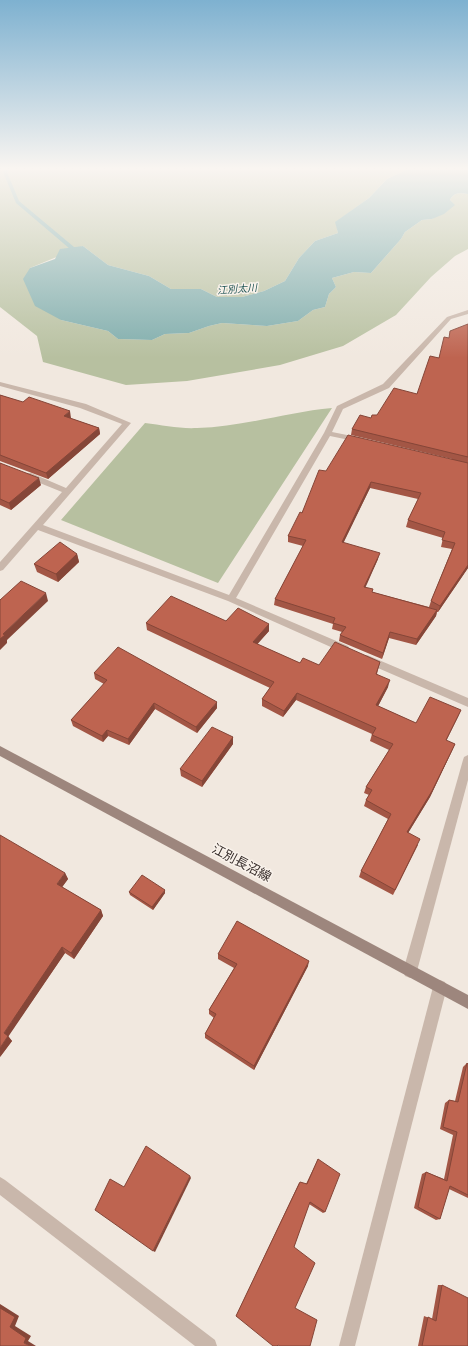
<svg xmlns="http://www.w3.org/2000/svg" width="468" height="1346" font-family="Overpass,'Noto Sans JP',sans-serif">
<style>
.green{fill:#b7c0a0}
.water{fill:#7fadac}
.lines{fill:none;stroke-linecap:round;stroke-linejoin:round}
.stream{fill:#7fadac;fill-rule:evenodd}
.street{fill:#c9b7ab;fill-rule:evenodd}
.secondary{fill:#9d867d;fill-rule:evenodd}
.wall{fill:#a35645;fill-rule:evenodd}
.shaded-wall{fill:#854638}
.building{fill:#be6450;stroke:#854638}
.labels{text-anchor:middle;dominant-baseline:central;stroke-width:3;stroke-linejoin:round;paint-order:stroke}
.far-water-label{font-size:10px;font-style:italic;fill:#225656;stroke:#f9f2eb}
.near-street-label{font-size:13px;fill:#372d2a;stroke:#f9f2eb}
</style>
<rect width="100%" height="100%" fill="#f1e8df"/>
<g class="green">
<path d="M0,170H406L387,179L369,198L336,222L338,233L315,241L299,258L285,281L264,291L242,297H217L201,289H171L149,276L108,265L83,246L30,268L61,320L108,331L118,339L152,340L165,334L189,333L209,326L222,323L267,326L298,321L313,310L325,307L329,294L336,287L332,278L354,272L371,273L401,239L405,232L422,220L432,219L454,205L450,200C454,192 460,193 468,194V249L455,256L431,277L396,315L343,346L280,365L187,381L126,385L43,362L37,336L0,307Z"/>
<path d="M332,408L218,583L61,520L145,423C162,425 180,429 197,428C243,427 287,412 332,408Z"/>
</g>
<path class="water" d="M406,170H468V194C460,193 454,192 450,200L455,205L444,214L432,219L422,220L405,232L401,239L371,273L354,272L332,278L336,287L329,294L325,307L313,310L298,321L267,326L222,323L209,326L189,333L165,334L152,340L118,339L108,331L61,320L35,306L23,279L30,268L55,259L60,249L83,246L108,265L149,276L171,289H201L217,297H242L264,291L285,281L299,258L315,241L338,233L335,222L369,198L387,179Z"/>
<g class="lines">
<polygon class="stream" points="5,170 9,170 7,172 19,201 80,252 80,254 76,254 16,203 3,172"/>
<g class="street">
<polygon points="468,310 468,314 451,319 389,388 343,409 332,432 362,438 363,440 359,442 330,436 236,598 348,646 350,649 348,652 342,652 228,601 38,530 3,570 0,571 0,562 62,492 25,477 25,473 31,473 66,488 122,424 80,408 0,386 0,382 86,404 131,423 43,525 229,595 324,433 337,406 383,384 447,317"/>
<polygon points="367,655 468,698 468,707 364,662 362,659 364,656"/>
<polygon points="468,755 468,780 417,971 415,976 410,978 405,976 403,971 463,760 464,757"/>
<polygon points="440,980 445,982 447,987 355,1346 339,1346 433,987 435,982"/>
<polygon points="0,1177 5,1180 215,1340 217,1346 195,1346 0,1195"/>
</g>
<polygon class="secondary" points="0,746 468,995 468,1009 0,756"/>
</g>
<g class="wall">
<path d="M468,324V568L438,612H437L436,616L416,645L389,638L382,659L339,641L340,635L342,632L332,629L333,624L274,605L275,599L303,546L288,542V536L326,471L452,459L351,435L352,429L417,394L439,358L449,338ZM370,488L418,499L408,520L406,527L443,538L441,547L452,549L431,601L429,607L372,592L365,587L378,559L343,543Z"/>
<polygon points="0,395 71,418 70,418 99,428 100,434 48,479 0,461"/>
<polygon points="0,463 41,485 11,510 0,505"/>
<polygon points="77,554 79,562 58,582 37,572 34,564"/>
<polygon points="226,621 269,624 269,631 257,644 300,663 319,665 380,662 377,674 388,687 378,706 416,723 461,710 446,741 455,744 452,751 430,797 408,833 418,845 393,895 359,877 361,871 388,819 364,806 366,800 369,795 364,793 366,787 389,750 370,741 372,734 296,700 283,717 262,706 262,699 270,688 147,630 146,623"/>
<polygon points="94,673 217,708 197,733 155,709 129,745 108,736 103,742 73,726 71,720 104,684 95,679"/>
<polygon points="233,737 233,744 202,787 181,776 180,769"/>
<polygon points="65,873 68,879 62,887 101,910 103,916 74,959 65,953 8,1036 12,1041 0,1057"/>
<polygon points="129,892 165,893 153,910 130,895"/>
<polygon points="218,954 308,966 254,1070 205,1038 205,1034 214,1018 209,1014 209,1010 234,968 218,959"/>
<polygon points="467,1063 468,1064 468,1198 449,1189 440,1219 436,1220 414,1208 422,1174 426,1172 444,1179 453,1135 440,1129 445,1103 449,1100 455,1101 463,1067"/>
<polygon points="318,1159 325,1212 323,1213 309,1204 294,1247 278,1345 236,1316 299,1183 306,1184"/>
<polygon points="438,1285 442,1285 468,1346 418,1346 424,1316 432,1319"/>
</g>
<g class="shaded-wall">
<polygon points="70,411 71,418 65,423 64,416"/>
<polygon points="99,428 100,434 48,479 46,473"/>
<polygon points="39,478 41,485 11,510 9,503"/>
<polygon points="371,482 370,488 341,548 342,542"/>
<polygon points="380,553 378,559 363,593 364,587"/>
<polygon points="77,554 79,562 58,582 56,574"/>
<polygon points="468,565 468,568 438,612 440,606"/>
<polygon points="46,593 48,601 7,640 7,643 0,650 0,639 3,634"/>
<polygon points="437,610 436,616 416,645 417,639"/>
<polygon points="269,624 269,631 253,649 253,642"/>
<polygon points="390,632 389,638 382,659 383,653"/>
<polygon points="390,680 388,687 375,712 376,705"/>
<polygon points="297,693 296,700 283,717 284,711"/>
<polygon points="217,702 217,708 197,733 196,727"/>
<polygon points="154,703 155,709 129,745 128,739"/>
<polygon points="461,710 458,717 443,747 446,740"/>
<polygon points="107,730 108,736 103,742 102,736"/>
<polygon points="233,737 233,744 202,787 202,781"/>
<polygon points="455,744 430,797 405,838 407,832"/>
<polygon points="65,873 68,879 60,890 57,884"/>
<polygon points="165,890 165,893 153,910 152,907"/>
<polygon points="101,910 103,916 74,959 71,953"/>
<polygon points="62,947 65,953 8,1037 4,1033"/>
<polygon points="309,961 308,966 254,1070 254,1066"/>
<polygon points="8,1036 12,1041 0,1057 0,1048"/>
<polygon points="190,1176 191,1178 155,1252 153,1251"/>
<polygon points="0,1304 19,1316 15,1326 31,1336 28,1341 36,1346 30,1346 24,1343 10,1327 0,1308"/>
</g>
<g class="building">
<polygon points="468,324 468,457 352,429 360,415 371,418 372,415 377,415 394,388 417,394 430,356 439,358 444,337 449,338 450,331"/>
<polygon points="0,395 23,402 29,397 70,411 64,416 99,428 46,473 0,455"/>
<polygon points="348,435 468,463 468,565 440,606 431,601 455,543 442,540 445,532 408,520 421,493 371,482 342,542 380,553 364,587 373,589 372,592 437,610 417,639 390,632 383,653 340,635 346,627 333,623 335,618 275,599 306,540 288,536 300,512 302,513 319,470 326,471"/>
<polygon points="0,463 39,478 9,503 0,499"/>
<polygon points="60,542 77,554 56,574 34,564"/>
<polygon points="21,581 46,593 3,634 5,635 0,639 0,600"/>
<polygon points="171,596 226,621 238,608 269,624 253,642 300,663 303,658 319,665 335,642 380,662 376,674 390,680 376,705 416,723 430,697 461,710 446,740 455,744 432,791 407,832 420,839 395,890 361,871 391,814 366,800 372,790 366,787 393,744 372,735 376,728 297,693 284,711 262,699 274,682 146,623"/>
<polygon points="118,647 217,702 196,727 154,703 128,739 107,730 102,736 71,720 107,680 94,673"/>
<polygon points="212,727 233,737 202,781 180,769"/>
<polygon points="0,835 65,873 57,884 101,910 71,953 62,947 4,1033 8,1036 0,1048"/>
<polygon points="142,875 165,890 152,907 129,892"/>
<polygon points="237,921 309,961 254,1066 205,1034 216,1014 209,1010 237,964 218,954"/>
<polygon points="467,1063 468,1064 468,1195 450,1186 440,1219 418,1207 426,1172 447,1181 457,1132 443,1127 449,1100 458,1102"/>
<polygon points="146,1146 190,1176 153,1251 95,1210 110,1179 124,1187"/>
<polygon points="318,1159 340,1174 325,1212 310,1202 294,1247 315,1263 295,1308 317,1320 310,1346 280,1346 278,1345 277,1346 273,1346 236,1316 300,1182 307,1184"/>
<polygon points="442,1285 468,1298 468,1346 422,1346 428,1317 436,1321"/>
<polygon points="0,1308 15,1317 10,1327 26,1338 24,1343 30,1346 0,1346"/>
</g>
<linearGradient id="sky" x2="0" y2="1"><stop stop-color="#7eb1d0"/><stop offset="0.47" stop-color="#f9f5f1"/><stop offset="1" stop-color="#f9f5f1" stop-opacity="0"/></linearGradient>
<rect width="468" height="358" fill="url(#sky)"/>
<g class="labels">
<g class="far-water-label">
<text transform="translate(237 290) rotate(-4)">江別太川</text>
</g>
<g class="near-street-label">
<text transform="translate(241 864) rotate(28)">江別長沼線</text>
</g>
</g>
</svg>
